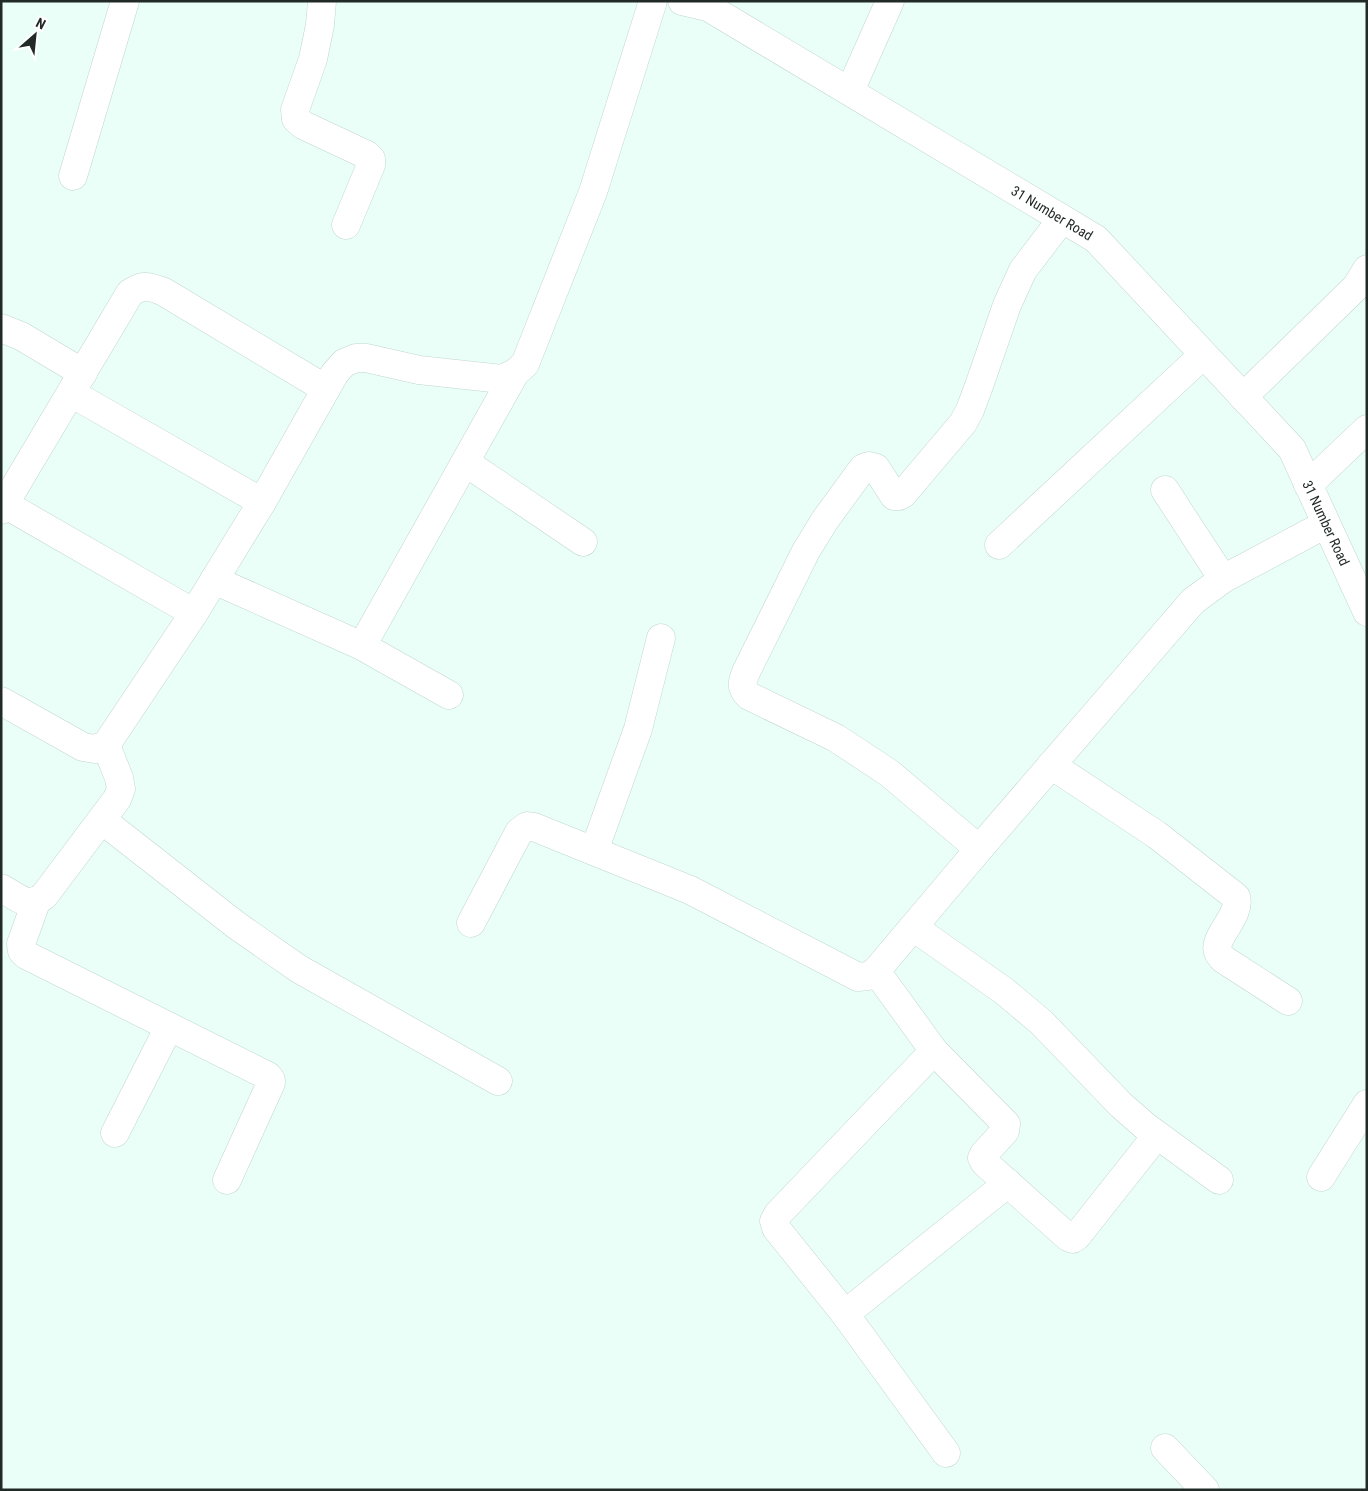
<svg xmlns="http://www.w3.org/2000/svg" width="1368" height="1491" font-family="'Roboto Condensed',sans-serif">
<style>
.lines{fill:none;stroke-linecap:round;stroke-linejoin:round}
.minor-casing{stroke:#c1d6ce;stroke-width:29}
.major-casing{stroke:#c1d6ce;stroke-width:29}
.minor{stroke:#fff;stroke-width:28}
.major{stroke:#fff;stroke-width:28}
.labels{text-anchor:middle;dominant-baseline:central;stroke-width:4;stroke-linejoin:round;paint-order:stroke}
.street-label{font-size:14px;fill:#222a27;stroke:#fff}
</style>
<rect width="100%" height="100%" fill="#e9fff7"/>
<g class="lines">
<g class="minor-casing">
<g id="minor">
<polyline points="322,1 320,25 313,59 295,110 296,119 303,125 367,155 371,159 371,165 346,225"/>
<polyline points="850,91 890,1"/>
<polyline points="73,176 125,1"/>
<polyline points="1,328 21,336 83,373"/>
<polyline points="71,393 262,502"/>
<polyline points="1243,397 1356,287 1367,269"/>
<polyline points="465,462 583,542"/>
<polyline points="1308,485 1367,429"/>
<polyline points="1165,490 1223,579"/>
<polyline points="1,502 194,613"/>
<path d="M1,510L130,293C144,284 149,286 164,292L326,389"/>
<polyline points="999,545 1203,355"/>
<polyline points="214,580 362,646 449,695"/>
<polyline points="362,646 515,373"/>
<polyline points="1,701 83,747 95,749 106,745 194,613 262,502 335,373 344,363 356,358 366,358 419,370 502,379 515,373 525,364 593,192 653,1"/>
<path d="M1051,765L1157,835L1236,897C1242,915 1212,938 1218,952C1219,955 1221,956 1223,959L1288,1001"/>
<polyline points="102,820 236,925 299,969 498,1081"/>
<path d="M979,849L889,773L836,738L749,696C740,687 742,683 746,672L806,551L825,520L863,468L869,466L876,468L894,496H899L903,494L963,423L970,410L980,383L1007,305L1023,270L1062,219"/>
<polyline points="594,851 638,729 661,638"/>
<path d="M1,888C18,897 27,909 44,896L117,799L121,789L119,778L106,745"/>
<polyline points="36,902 21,944 22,951 26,955 268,1076 271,1080 271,1083 227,1180"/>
<polyline points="471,923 519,832 527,826 534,827 690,890 858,977 868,976 876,971 979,849 1193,601 1223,579 1326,524"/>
<polyline points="913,927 1004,991 1041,1022 1121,1105 1145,1126 1219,1180"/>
<polyline points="876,971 934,1051 1006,1124 1005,1131 984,1154 982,1158 985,1163 1068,1237 1073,1239 1077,1236 1157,1135"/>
<polyline points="934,1051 778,1214 774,1221 776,1228 845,1314 946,1453"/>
<polyline points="115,1133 169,1027"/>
<polyline points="1321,1177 1367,1104"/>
<polyline points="845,1314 1008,1183"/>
<polyline points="1165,1448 1205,1490"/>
</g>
</g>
<g class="major-casing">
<polyline id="major" points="682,1 708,7 1096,239 1292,449 1367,612"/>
</g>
<use href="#minor" class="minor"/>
<use href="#major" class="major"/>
</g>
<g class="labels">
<g class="street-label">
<text transform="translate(1052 213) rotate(31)">31 Number Road</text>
<text transform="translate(1326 523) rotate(65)">31 Number Road</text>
</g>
</g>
<rect width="1368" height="1491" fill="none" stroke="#222a27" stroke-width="5"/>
<g transform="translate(35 35) rotate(27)" stroke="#ffffff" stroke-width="4" paint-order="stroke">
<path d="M0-4L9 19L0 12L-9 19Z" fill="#222a27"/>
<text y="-8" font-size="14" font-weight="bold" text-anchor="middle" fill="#222a27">N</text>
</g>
</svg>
